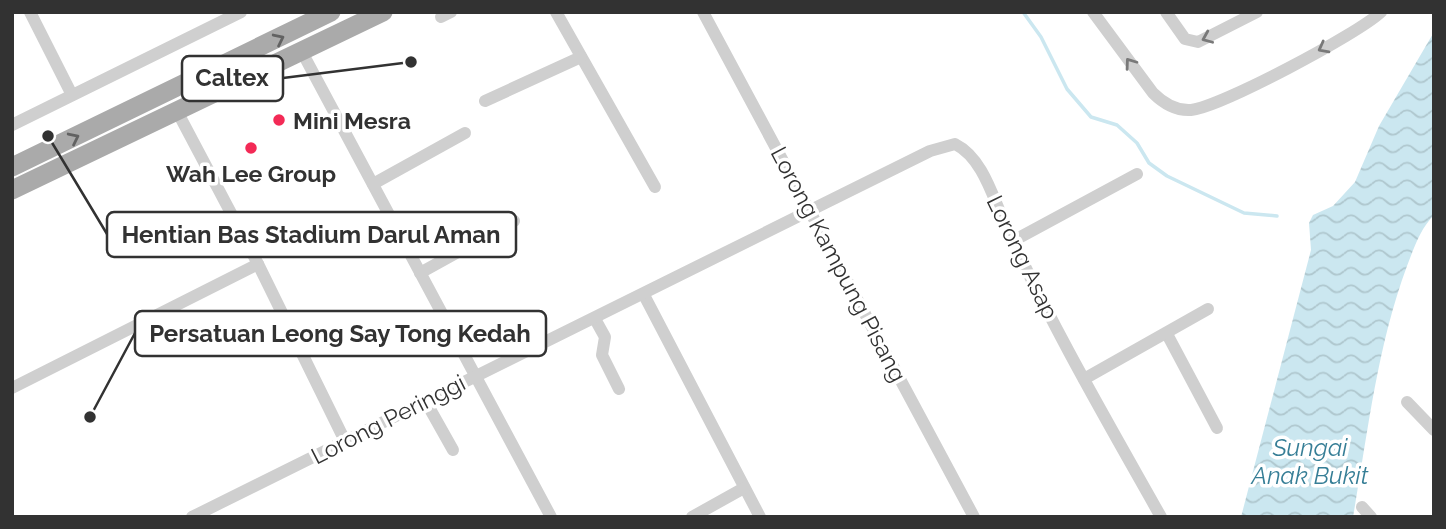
<svg xmlns="http://www.w3.org/2000/svg" width="1446" height="529" font-family="Raleway,sans-serif">
<style>
.water{fill:url(#water-waves)}
.lines{fill:none;stroke-linecap:round;stroke-linejoin:round}
.stream{stroke:#cbe7f0;stroke-width:3.5}
.street{stroke:#cfcfcf;stroke-width:12}
.primary{stroke:#aaa;stroke-width:19}
.oneway{stroke:#797979}
.oneway2{stroke:#626262}
.poi-dot{fill:#f32a56;stroke:#fff;stroke-width:2.5}
.labels{text-anchor:middle;dominant-baseline:central;stroke-width:7;stroke-linejoin:round;paint-order:stroke}
.poi-label{font-size:23px;font-weight:bold;fill:#323232;stroke:#fff;text-anchor:start}
.street-label{font-size:23px;fill:#323232;stroke:#fff}
.water-label{font-size:24px;font-style:italic;fill:#367e96;stroke:#fff}
.leader{fill:none;stroke:#323232;stroke-width:2.5}
.callout-dot{fill:#323232;stroke:#fff;stroke-width:2.5}
.callout{fill:#fff;stroke:#323232;stroke-width:2.5}
.callout-label{font-size:24px;text-anchor:middle;font-weight:bold;fill:#323232}
</style>
<defs>
<pattern id="water-waves" width="16" height="10" patternUnits="userSpaceOnUse" patternTransform="scale(1.75)"><rect width="16" height="10" fill="#cbe7f0"/><path d="M0 5q4-4 8 0t8 0" fill="none" stroke="#afc7ce"/></pattern>
</defs>
<rect width="100%" height="100%" fill="#fff"/>
<path class="water" d="M1434,32V215C1420,229 1414,248 1407,266C1377,347 1368,432 1353,517H1241L1311,250L1309,223L1313,215L1333,206L1355,182L1379,126Z"/>
<g class="lines">
<polyline class="stream" points="1023,12 1041,37 1067,89 1091,117 1117,125 1137,143 1149,163 1167,176 1244,213 1277,216"/>
<g class="street">
<polyline points="30,12 72,95"/>
<polyline points="556,12 655,187"/>
<polyline points="703,12 974,517"/>
<path d="M1093,12L1153,93C1163,103 1176,111 1191,110C1220,107 1358,34 1381,12"/>
<polyline points="1166,12 1185,39 1198,42 1257,12"/>
<polyline points="441,17 451,12"/>
<polyline points="302,52 551,517"/>
<polyline points="485,101 581,57"/>
<polyline points="178,113 258,264 345,441"/>
<polyline points="12,125 241,12"/>
<polyline points="373,184 465,133"/>
<polyline points="1013,241 1137,174"/>
<polyline points="420,273 514,221"/>
<polyline points="644,295 760,517"/>
<polyline points="595,319 605,337 602,355 619,389"/>
<polyline points="1167,334 1217,428"/>
<polyline points="1084,379 1208,309"/>
<polyline points="12,388 258,264"/>
<polyline points="426,402 453,450"/>
<polyline points="1407,402 1434,430"/>
<polyline points="1362,507 1371,517"/>
<path d="M192,517L930,151L955,144C983,158 993,198 1005,224C1051,325 1107,421 1161,517"/>
<polyline points="692,517 744,488"/>
</g>
<g class="primary">
<polyline points="12,167 331,12"/>
<polyline points="12,190 383,12"/>
</g>
</g>
<defs><path id="oneway-chevron" d="M-2-3.5L2.5 0L-2 3.5" fill="none" stroke-width="1.6" stroke-linecap="round" stroke-linejoin="round" transform="scale(1.75)"/></defs>
<g class="oneway">
<use href="#oneway-chevron" transform="translate(1207 38) rotate(157)"/>
<use href="#oneway-chevron" transform="translate(1323 48) rotate(152)"/>
<use href="#oneway-chevron" transform="translate(1130 63) rotate(-126)"/>
</g>
<g class="oneway2">
<use href="#oneway-chevron" transform="translate(279 39) rotate(-26)"/>
<use href="#oneway-chevron" transform="translate(74 138) rotate(-26)"/>
</g>
<g class="poi-dot">
<circle cx="279" cy="120" r="7"/>
<circle cx="251" cy="148" r="7"/>
</g>
<g class="labels">
<g class="poi-label">
<text x="293" y="120">Mini Mesra</text>
<text x="251" y="173" text-anchor="middle">Wah Lee Group</text>
</g>
<g class="street-label">
<text transform="translate(1023 257) rotate(64)">Lorong Asap</text>
<text transform="translate(839 264) rotate(62)">Lorong Kampung Pisang</text>
<text transform="translate(388 419) rotate(-27)">Lorong Peringgi</text>
</g>
<g class="water-label">
<text x="1310" y="447">Sungai<tspan x="1310" dy="28">Anak Bukit</tspan></text>
</g>
</g>
<path class="leader" d="M411 62L283 78M48 136L107 234M90 417L135 333"/>
<g class="callout-dot">
<circle cx="411" cy="62" r="7"/>
<circle cx="48" cy="136" r="7"/>
<circle cx="90" cy="417" r="7"/>
</g>
<g class="callout">
<rect x="182" y="56" width="101" height="45" rx="7"/>
<rect x="107" y="212" width="409" height="45" rx="7"/>
<rect x="135" y="311" width="411" height="45" rx="7"/>
</g>
<g class="callout-label">
<text x="232" y="86">Caltex</text>
<text x="311" y="243">Hentian Bas Stadium Darul Aman</text>
<text x="340" y="342">Persatuan Leong Say Tong Kedah</text>
</g>
<rect width="1446" height="529" fill="none" stroke="#323232" stroke-width="28"/>
</svg>
